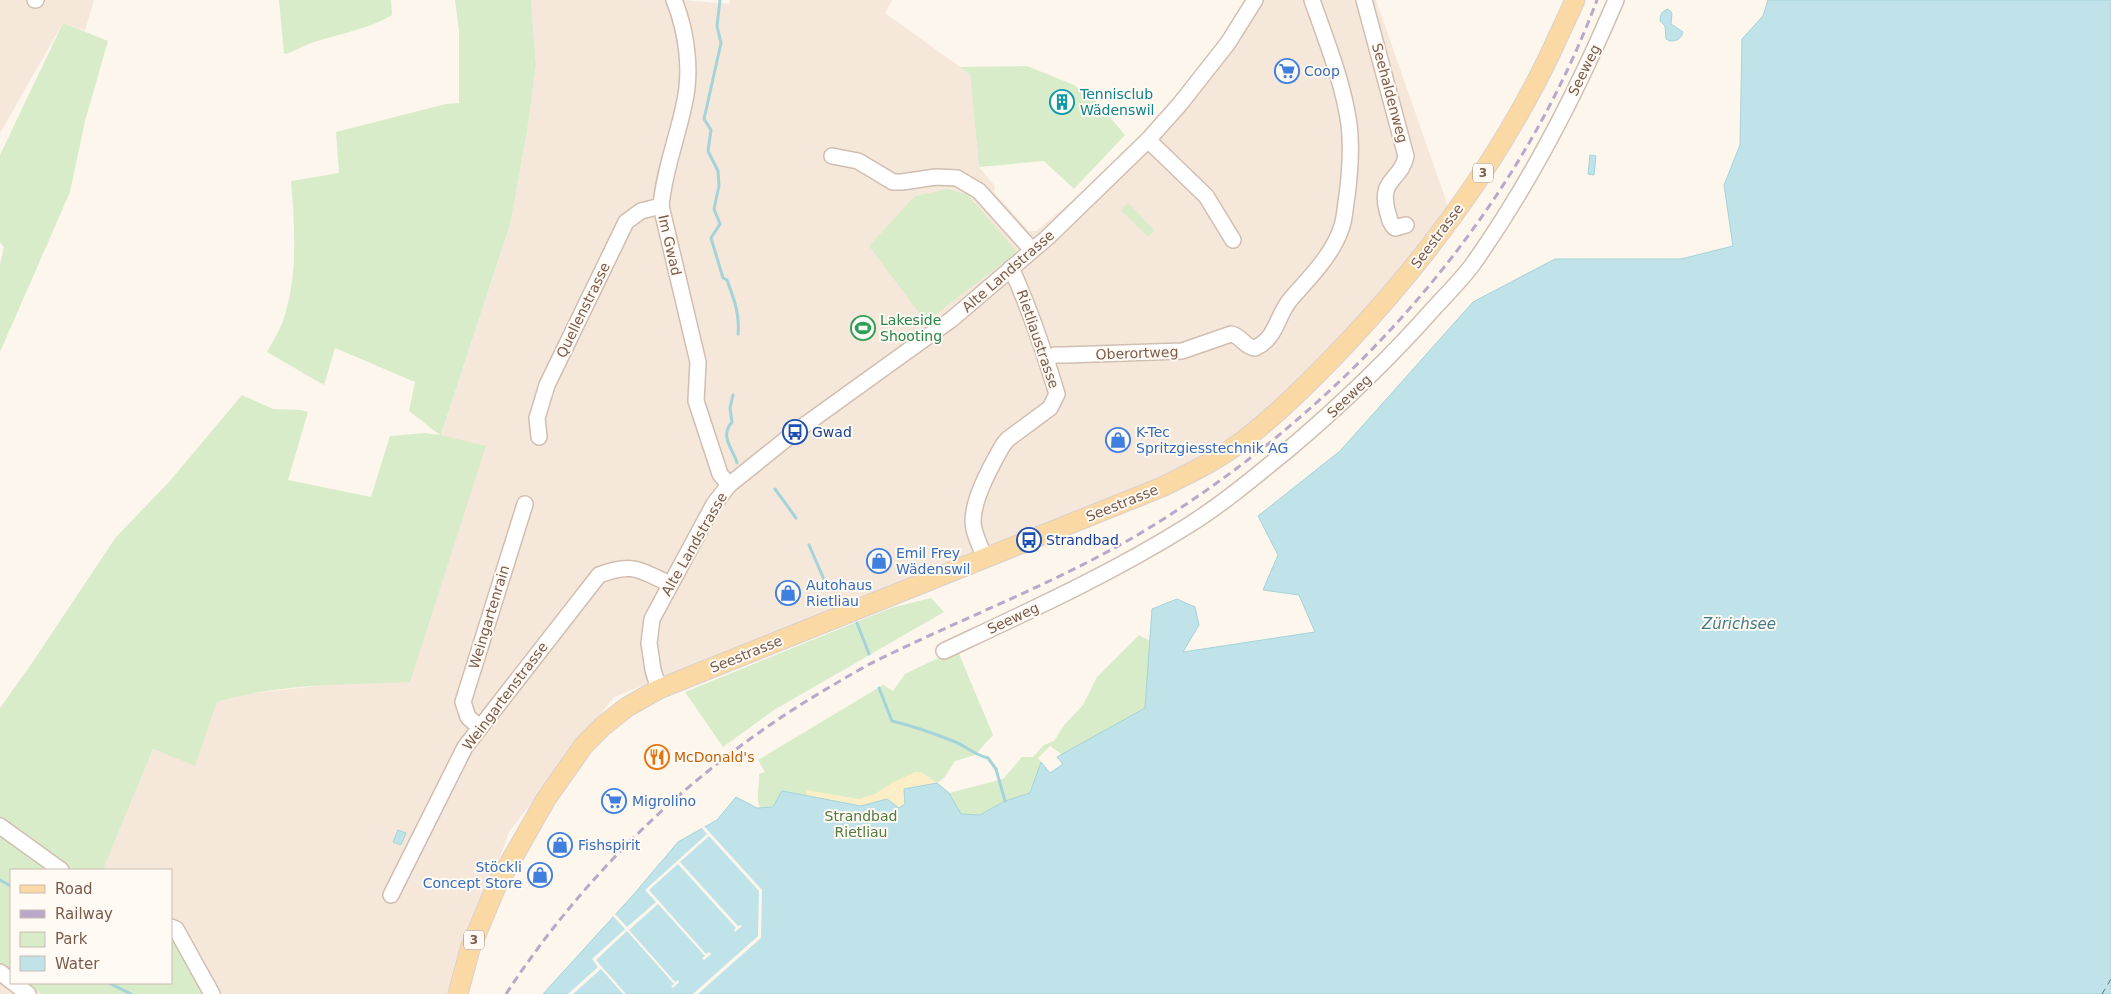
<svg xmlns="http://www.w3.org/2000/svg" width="2111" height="994" viewBox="0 0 2111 994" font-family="'DejaVu Sans',sans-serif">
<rect width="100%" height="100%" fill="#fdf6ec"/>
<g fill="#f5e8da">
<path d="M 0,0 L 94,0 L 85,31 L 63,23 L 0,133 Z"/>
<path d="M 531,0 L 682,0 L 729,4 L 730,0 L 892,0 L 885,13 L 970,74 L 979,167 L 995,186 L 994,192 L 1029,231 L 1036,231 L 1147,139 L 1251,0 L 1376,0 L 1449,209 L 1381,294 L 1310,370 L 1214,454 L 1160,482 L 614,697 L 509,832 L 451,994 L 212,994 L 171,927 L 171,870 L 103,870 L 153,749 L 195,765 L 217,702 L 245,694 L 318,686 L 486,447 L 441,436 L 510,225 L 527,132 L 536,65 Z"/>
<path d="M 0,963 L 11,971 L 11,983 L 27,983 L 42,994 L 0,994 Z"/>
</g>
<g fill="#d8ecc9">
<path d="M 279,0 L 391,0 L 392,15 C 365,31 335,34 306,45 C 298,48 293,53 284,54 Z"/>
<path d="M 455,0 L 531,0 L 536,65 L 527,132 L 510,225 L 441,435 L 486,446 L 410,682 C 346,685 279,683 217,702 L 195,766 L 153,749 L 103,870 L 11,870 L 11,971 L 0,963 L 0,708 L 34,660 L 116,537 L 169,482 L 242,395 L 273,409 L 301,410 L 308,412 L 288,480 L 371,497 L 390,436 L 425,433 L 440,435 L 409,411 L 415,382 L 335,348 L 324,385 L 267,352 C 272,342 279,332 283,321 C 298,278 295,226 291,181 L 339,173 L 336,132 L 446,104 L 459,103 L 459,31 Z"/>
<path d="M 63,23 L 108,41 L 85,121 L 70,192 L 0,352 L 0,264 L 4,247 L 0,242 L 0,155 Z"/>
<path d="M 1027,66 L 1074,85 L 1098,103 L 1125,135 L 1074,189 L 1044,161 L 979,167 L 970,74 L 959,67 Z"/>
<path d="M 948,189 L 968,195 L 1017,252 L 926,322 L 869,246 L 915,196 Z"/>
<path d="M 1128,203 L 1154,230 L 1148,237 L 1121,210 Z"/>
<path d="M 931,598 L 944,612 L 774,710 L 723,747 L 685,692 L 891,608 Z"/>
<path d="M 1139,635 L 1159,646 L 1161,701 L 1067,758 L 1050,746 L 1038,758 L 1041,762 L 1030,793 L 1005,801 L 980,815 L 882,927 L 741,800 L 756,808 L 760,808 C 755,795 760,787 759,774 L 765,772 L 758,760 L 883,685 L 893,691 L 905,674 L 957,649 L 993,735 L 975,755 L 955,761 L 944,778 L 937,783 L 949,793 L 1003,779 L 1022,757 L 1033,757 L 1044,745 L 1054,741 L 1065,724 L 1083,705 L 1097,677 Z"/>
<path d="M 171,927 L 212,994 L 42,994 L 27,983 L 171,983 Z"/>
</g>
<path fill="#fcefc7" d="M 915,772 L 921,772 L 937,783 L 904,789 L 905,804 L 899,808 L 887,799 L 861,806 L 807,796 L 806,790 L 859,799 L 875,794 L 892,783 Z"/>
<g fill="#bfe3e8" stroke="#a5d3da">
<path d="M 1768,0 L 2111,0 L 2111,994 L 543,994 L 634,894 L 678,842 L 717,820 L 736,797 L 757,808 L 773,807 L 782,791 L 861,806 L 887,799 L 899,808 L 905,804 L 904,789 L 937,783 L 949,793 L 961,814 L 980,815 L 1005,801 L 1030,793 L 1041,762 L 1050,773 L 1063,764 L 1057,757 L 1145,708 L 1152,609 L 1177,599 L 1195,607 L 1199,625 L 1183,652 L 1315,632 L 1299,595 L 1263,590 L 1278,555 L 1258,516 L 1340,451 L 1473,302 L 1555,259 L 1681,259 L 1733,246 L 1724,185 L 1740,145 L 1742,39 L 1763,16 Z"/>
<path d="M 1668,9 L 1672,13 L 1671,24 L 1683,32 C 1681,39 1677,41 1670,41 L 1666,39 L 1665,26 L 1660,21 C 1660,14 1662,11 1668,9 Z"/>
<path d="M 1590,155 L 1596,156 L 1594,175 L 1588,174 Z"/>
<path d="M 398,830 L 406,833 L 401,845 L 393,842 Z"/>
</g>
<path fill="#fdf6ec" d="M 703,825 L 762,890 L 761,938 L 698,994 L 693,994 L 758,936 L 759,891 L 709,836 L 680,862 L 738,926 L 740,925 L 742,926 L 735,932 L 734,930 L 736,928 L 678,864 L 649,890 L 706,954 L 709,952 L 711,954 L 704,960 L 702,958 L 705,956 L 658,904 L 629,930 L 675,982 L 678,980 L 679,982 L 673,988 L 671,986 L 674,984 L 627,931 L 596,960 L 626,994 L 623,994 L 601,969 L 573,994 L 568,994 L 598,967 L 592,959 L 625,929 L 612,915 L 614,913 L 627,927 L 656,902 L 645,890 L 707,834 L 701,827 Z"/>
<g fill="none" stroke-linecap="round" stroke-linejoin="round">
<g stroke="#a5d3da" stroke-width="3">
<path d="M 720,0 L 717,26 L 721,43 L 704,119 L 711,130 L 708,151 L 718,171 L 719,186 L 714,209 L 720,224 L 711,238 L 723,278 L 727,280 C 734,299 740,314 738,334"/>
<path d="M 733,395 L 730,408 L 732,422 C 719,437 733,448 737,463"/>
<path d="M 775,489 L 796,518"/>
<path d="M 809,545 L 826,584 L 832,590"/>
<path d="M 857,623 L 869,654"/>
<path d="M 879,688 L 892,721 C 913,726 933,733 953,741 C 966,746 975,755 988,758 L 996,769 L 1005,801"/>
<path d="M 0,880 L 11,886"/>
<path d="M 109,983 L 131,994"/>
</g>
<path stroke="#437c86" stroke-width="1" stroke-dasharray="6 5" stroke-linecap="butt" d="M 2102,994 L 2111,979"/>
<defs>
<g id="minor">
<path d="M 35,0 L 36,0"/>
<path d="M 674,0 C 687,32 692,72 684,105 C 677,139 664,171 661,206 L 698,362 L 696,401 L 720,474 L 729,485"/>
<path d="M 1364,0 L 1406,156 C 1401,181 1379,178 1387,210 C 1389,217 1390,224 1395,228 L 1406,225"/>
<path d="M 1148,140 L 1206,196 L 1233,240"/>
<path d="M 832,156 L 858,161 L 893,182 L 902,182 L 936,177 L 957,178 L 979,191 L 1032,250"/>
<path d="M 1046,359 L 1055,355 L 1065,355 L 1182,351 L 1231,334 C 1242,336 1244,347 1255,348 C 1277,338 1276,317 1290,300 C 1309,278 1333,255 1342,226 C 1345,217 1345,206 1347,196 C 1350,172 1352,148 1349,124 C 1343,82 1326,40 1312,0"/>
<path d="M 539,437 L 537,418 L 547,385 L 626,222 L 641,211 L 661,206"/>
<path d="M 985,558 C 981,548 976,538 974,529 C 968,506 992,464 1003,445 L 1008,439 L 1050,408 L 1057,394 C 1044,351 1030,309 1011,268"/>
<path d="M 944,651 C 1027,612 1111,574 1189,525 C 1224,503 1257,475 1289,449 C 1341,405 1390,358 1435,307 C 1448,293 1462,279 1473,264 C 1531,182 1577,92 1616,0"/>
<path d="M 659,689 L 653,670 L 649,643 L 652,619 L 714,504 L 729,485 L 795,432 L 952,319 L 1048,237 L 1148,140 L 1180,104 L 1228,43 L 1255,0"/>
<path d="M 479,727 L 468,717 L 463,702 L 525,504"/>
<path d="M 0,826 L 61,870"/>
<path d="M 391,895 L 465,747 L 599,575 C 633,562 639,570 670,584"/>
<path d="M 171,927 L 176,929 L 212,994"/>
<path d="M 0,972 L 11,981"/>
<path d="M 14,983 L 28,994"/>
</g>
<path id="major" d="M 458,994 L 470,949 L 496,887 L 546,799 L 584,745 L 603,726 L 627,707 L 659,689 L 1162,487 C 1190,473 1218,460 1244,440 C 1280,412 1314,378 1346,344 C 1429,256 1501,158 1553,48 C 1560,32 1568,16 1575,0"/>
</defs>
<use href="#minor" stroke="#d1beb0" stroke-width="18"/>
<use href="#major" stroke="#dad1cd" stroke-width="21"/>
<use href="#minor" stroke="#fff" stroke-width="15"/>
<use href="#major" stroke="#fbd9a5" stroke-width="19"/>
<path stroke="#b9a8c9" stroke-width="3" stroke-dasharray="8 5" stroke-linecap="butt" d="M 506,994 C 589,867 703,760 835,684 C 852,674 870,663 888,655 C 977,612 1070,577 1154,525 C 1351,402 1515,218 1597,0"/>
</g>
<defs>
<symbol id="supermarket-ring" viewBox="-11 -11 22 22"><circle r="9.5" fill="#fffaf3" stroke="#3f7fe0" stroke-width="1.5"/><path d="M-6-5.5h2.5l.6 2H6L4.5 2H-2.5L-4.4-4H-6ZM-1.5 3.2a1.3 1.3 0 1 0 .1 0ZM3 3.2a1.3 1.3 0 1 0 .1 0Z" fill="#3f7fe0"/></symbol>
<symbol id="building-ring" viewBox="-11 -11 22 22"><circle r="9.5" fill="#fffaf3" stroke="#0f9aa8" stroke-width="1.5"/><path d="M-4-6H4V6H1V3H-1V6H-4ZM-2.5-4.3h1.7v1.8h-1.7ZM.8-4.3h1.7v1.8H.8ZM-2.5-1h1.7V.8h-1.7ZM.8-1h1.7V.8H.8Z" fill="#0f9aa8"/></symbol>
<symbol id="stadium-ring" viewBox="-11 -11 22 22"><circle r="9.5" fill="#fffaf3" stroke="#2e9e5b" stroke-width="1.5"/><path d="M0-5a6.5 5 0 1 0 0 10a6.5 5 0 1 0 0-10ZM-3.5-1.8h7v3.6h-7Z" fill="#2e9e5b"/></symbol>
<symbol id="bus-ring" viewBox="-11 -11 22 22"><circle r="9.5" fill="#fffaf3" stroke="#1a4fb4" stroke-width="1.5"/><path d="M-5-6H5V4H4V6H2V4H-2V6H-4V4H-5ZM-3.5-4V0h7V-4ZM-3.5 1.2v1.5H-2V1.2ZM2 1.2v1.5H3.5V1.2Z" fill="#1a4fb4"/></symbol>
<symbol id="shop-ring" viewBox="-11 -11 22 22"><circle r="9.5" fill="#fffaf3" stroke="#3f7fe0" stroke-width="1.5"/><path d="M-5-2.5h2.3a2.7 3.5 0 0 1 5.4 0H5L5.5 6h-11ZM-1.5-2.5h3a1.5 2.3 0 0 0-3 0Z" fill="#3f7fe0"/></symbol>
<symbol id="restaurant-ring" viewBox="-11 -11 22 22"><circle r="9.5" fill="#fffaf3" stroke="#e8710a" stroke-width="1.5"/><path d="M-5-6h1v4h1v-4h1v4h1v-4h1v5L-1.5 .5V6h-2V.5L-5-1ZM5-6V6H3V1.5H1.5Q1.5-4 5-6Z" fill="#e8710a"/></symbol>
</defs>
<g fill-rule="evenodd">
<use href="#supermarket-ring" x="1273" y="57" width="28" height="28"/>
<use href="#building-ring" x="1048" y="88" width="28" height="28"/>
<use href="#stadium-ring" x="849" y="314" width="28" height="28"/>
<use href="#bus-ring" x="781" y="418" width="28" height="28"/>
<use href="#shop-ring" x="1104" y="426" width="28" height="28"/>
<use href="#bus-ring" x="1015" y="526" width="28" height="28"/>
<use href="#shop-ring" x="865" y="547" width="28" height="28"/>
<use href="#shop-ring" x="774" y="579" width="28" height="28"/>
<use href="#restaurant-ring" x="643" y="743" width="28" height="28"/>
<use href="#supermarket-ring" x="600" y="787" width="28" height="28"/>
<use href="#shop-ring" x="546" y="831" width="28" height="28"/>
<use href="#shop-ring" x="526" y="861" width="28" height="28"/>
</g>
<g text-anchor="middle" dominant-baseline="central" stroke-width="4" stroke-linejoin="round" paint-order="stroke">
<g fill="#fffaf3" stroke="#a28b7f" stroke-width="1">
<rect x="1473" y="163.5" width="20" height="19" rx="4"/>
<rect x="464" y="930.5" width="20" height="19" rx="4"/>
</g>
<g font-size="12" font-weight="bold" fill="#7a5c4d">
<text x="1483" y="173">3</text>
<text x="474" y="940">3</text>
</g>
<g font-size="14" fill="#7a5c4d" stroke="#fffaf3">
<text transform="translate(1584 70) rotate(-64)">Seeweg</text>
<text transform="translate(1390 93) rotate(75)">Seehaldenweg</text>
<text transform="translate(1437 236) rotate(-53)">Seestrasse</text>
<text transform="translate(670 245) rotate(77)">Im Gwad</text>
<text transform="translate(1008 271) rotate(-41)">Alte Landstrasse</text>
<text transform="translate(583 310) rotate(-64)">Quellenstrasse</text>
<text transform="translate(1038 339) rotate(71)">Rietliaustrasse</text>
<text transform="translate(1137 353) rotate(-2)">Oberortweg</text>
<text transform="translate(1349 396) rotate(-44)">Seeweg</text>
<text transform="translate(1122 503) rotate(-22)">Seestrasse</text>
<text transform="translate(694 544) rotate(-60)">Alte Landstrasse</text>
<text transform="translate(489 617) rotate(-73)">Weingartenrain</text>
<text transform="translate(1013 618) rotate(-25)">Seeweg</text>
<text transform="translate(746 654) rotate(-22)">Seestrasse</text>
<text transform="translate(505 696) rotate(-53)">Weingartenstrasse</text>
</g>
<g font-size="14" fill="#366cbe" stroke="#fffaf3" text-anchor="start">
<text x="1304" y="71">Coop</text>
<text x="1136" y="432">K-Tec<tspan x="1136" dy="16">Spritzgiesstechnik AG</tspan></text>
<text x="896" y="553">Emil Frey<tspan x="896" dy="16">Wädenswil</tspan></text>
<text x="806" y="585">Autohaus<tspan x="806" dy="16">Rietliau</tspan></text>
<text x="632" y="801">Migrolino</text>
<text x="578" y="845">Fishspirit</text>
<text x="522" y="867" text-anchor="end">Stöckli<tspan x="522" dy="16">Concept Store</tspan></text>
</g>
<g font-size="14" fill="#0d838f" stroke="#fffaf3" text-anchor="start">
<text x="1080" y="94">Tennisclub<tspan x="1080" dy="16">Wädenswil</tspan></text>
</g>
<g font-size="14" fill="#27864d" stroke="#fffaf3" text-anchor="start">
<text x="880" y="320">Lakeside<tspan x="880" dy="16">Shooting</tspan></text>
</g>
<g font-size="14" fill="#164399" stroke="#fffaf3" text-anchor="start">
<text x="812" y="432">Gwad</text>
<text x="1046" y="540">Strandbad</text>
</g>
<g font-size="14" fill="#c56008" stroke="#fffaf3" text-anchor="start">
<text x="674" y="757">McDonald's</text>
</g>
<g font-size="14" fill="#537a41" stroke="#fffaf3">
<text x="861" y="816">Strandbad<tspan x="861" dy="16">Rietliau</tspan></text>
</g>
<g font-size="15" font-style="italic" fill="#437c86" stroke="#fffaf3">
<text x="1739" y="624">Zürichsee</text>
</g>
</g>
<rect x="10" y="869" width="162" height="115" fill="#fffaf3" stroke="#cabbb1"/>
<rect x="20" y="885" width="25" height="8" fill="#fbd9a5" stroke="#cabbb1"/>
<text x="55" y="894" font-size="15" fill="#7a5c4d">Road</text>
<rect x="20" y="910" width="25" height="8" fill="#b9a8c9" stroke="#cabbb1"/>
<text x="55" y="919" font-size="15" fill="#7a5c4d">Railway</text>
<rect x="20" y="932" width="25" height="15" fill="#d8ecc9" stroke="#cabbb1"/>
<text x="55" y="944" font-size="15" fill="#7a5c4d">Park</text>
<rect x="20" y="956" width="25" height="15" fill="#bfe3e8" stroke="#cabbb1"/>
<text x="55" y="969" font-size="15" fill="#7a5c4d">Water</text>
</svg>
